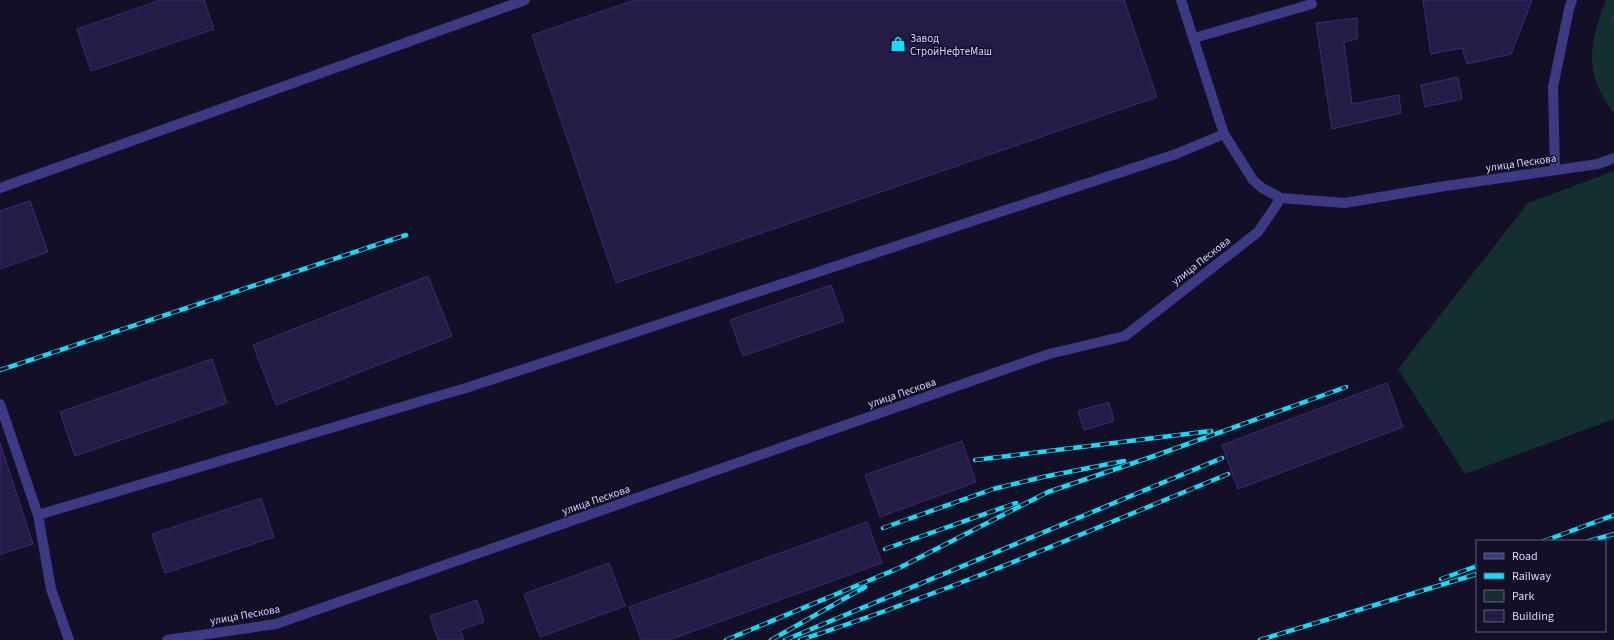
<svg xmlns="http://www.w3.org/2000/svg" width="1614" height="640" viewBox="0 0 1614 640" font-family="'Source Sans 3',sans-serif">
<rect width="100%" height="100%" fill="#130f26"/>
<g fill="#12302f">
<path d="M 1606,0 L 1614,0 L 1614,113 C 1583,73 1589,44 1606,0 Z"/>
<path d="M 1614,171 L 1614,419 L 1465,474 L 1398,369 L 1528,203 Z"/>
</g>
<g fill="#241b47" stroke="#3b2d73">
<path d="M 161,0 L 204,0 L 214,29 L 91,71 L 77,29 Z"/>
<path d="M 635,0 L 1124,0 L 1157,97 L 616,283 L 532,35 Z"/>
<path d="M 1423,0 L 1532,0 L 1511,54 L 1467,64 L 1462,48 L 1431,54 Z"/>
<path d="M 1613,16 L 1614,16 L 1614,26 L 1611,25 Z"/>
<path d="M 1357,18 L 1357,39 L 1344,42 L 1352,104 L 1399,95 L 1401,113 L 1332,129 L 1316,23 Z"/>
<path d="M 1458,77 L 1462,99 L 1425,107 L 1421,85 Z"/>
<path d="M 30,201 L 48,252 L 0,269 L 0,211 Z"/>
<path d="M 428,276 L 452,336 L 276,405 L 253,345 Z"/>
<path d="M 831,285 L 844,321 L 743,356 L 730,320 Z"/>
<path d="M 212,359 L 227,403 L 75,456 L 60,412 Z"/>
<path d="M 1387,383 L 1403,427 L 1238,489 L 1222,445 Z"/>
<path d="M 1109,402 L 1114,421 L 1084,430 L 1078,411 Z"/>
<path d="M 962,441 L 976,482 L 880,517 L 865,475 Z"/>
<path d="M 0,443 L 33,544 L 0,554 Z"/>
<path d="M 261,498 L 274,537 L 165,573 L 152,534 Z"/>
<path d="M 867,522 L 882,563 L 669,640 L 641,640 L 629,607 Z"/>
<path d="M 609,563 L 625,606 L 540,637 L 524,594 Z"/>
<path d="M 477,600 L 484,622 L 460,630 L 464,640 L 438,640 L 430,616 Z"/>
</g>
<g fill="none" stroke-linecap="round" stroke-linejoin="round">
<g stroke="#3d3a85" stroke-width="10">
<path d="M 1181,0 L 1224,134 L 1253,180 L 1262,188 L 1281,198"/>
<path d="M 1194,38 L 1312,4"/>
<path d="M 1555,170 L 1553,87 L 1569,9 L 1572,0"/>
<path d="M 0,188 L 525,0"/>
<path d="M 0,404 L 38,515 L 51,589 L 69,640"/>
<path d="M 38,515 L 469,387 L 1176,154 L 1224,134"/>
<path d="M 167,640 L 276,624 L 1049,354 L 1125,336 L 1258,232 L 1281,198 L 1345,203 L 1439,187 L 1598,164 L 1614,158"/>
</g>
<defs>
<g id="rail">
<path d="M 0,370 L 406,235"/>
<path d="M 975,460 L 1211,431"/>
<path d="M 883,528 L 993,489 L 1043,477 L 1124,461"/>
<path d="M 1544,541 L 1614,515"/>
<path d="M 1589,541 L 1614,534"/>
<path d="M 885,549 L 1016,503"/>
<path d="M 1441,579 L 1477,566"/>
<path d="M 726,640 L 899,568 L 1048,492 L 1157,455 L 1346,387"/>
<path d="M 771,640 L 865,587"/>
<path d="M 785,640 L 1222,458"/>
<path d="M 800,640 C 946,593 1086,532 1228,474"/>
<path d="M 1260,640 L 1477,574"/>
</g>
</defs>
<use href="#rail" stroke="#00e5ff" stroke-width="4.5"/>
<use href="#rail" stroke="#130f26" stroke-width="3" stroke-dasharray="9" stroke-linecap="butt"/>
</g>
<defs>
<symbol id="shop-bare" viewBox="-9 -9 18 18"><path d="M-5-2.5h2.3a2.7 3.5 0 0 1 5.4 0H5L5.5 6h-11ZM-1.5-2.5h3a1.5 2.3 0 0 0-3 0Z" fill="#00e5ff" stroke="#130f26" stroke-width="2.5" paint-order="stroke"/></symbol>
</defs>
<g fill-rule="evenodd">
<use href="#shop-bare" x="887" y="33" width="22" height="22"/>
</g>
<g text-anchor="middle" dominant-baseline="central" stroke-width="3" stroke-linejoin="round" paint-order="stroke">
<g font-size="11" fill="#d9d4ff" stroke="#130f26" text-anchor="start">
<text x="910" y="38">Завод<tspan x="910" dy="13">СтройНефтеМаш</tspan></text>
</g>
<g font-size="11" fill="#d9d4ff" stroke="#130f26">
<text transform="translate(1521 163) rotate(-8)">улица Пескова</text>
<text transform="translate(1201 261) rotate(-38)">улица Пескова</text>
<text transform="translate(902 393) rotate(-19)">улица Пескова</text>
<text transform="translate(596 500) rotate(-19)">улица Пескова</text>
<text transform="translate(245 615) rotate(-10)">улица Пескова</text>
</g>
</g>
<rect x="1476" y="540" width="130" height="92" fill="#130f26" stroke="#625e7d"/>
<rect x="1484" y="553" width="20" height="6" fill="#3d3a85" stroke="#625e7d"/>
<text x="1512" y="560" font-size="12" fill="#d9d4ff">Road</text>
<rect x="1484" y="573" width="20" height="6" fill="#00e5ff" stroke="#625e7d"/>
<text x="1512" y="580" font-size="12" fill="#d9d4ff">Railway</text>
<rect x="1484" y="590" width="20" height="12" fill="#12302f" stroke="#625e7d"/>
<text x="1512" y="600" font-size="12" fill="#d9d4ff">Park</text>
<rect x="1484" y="610" width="20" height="12" fill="#241b47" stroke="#625e7d"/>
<text x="1512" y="620" font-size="12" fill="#d9d4ff">Building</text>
</svg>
